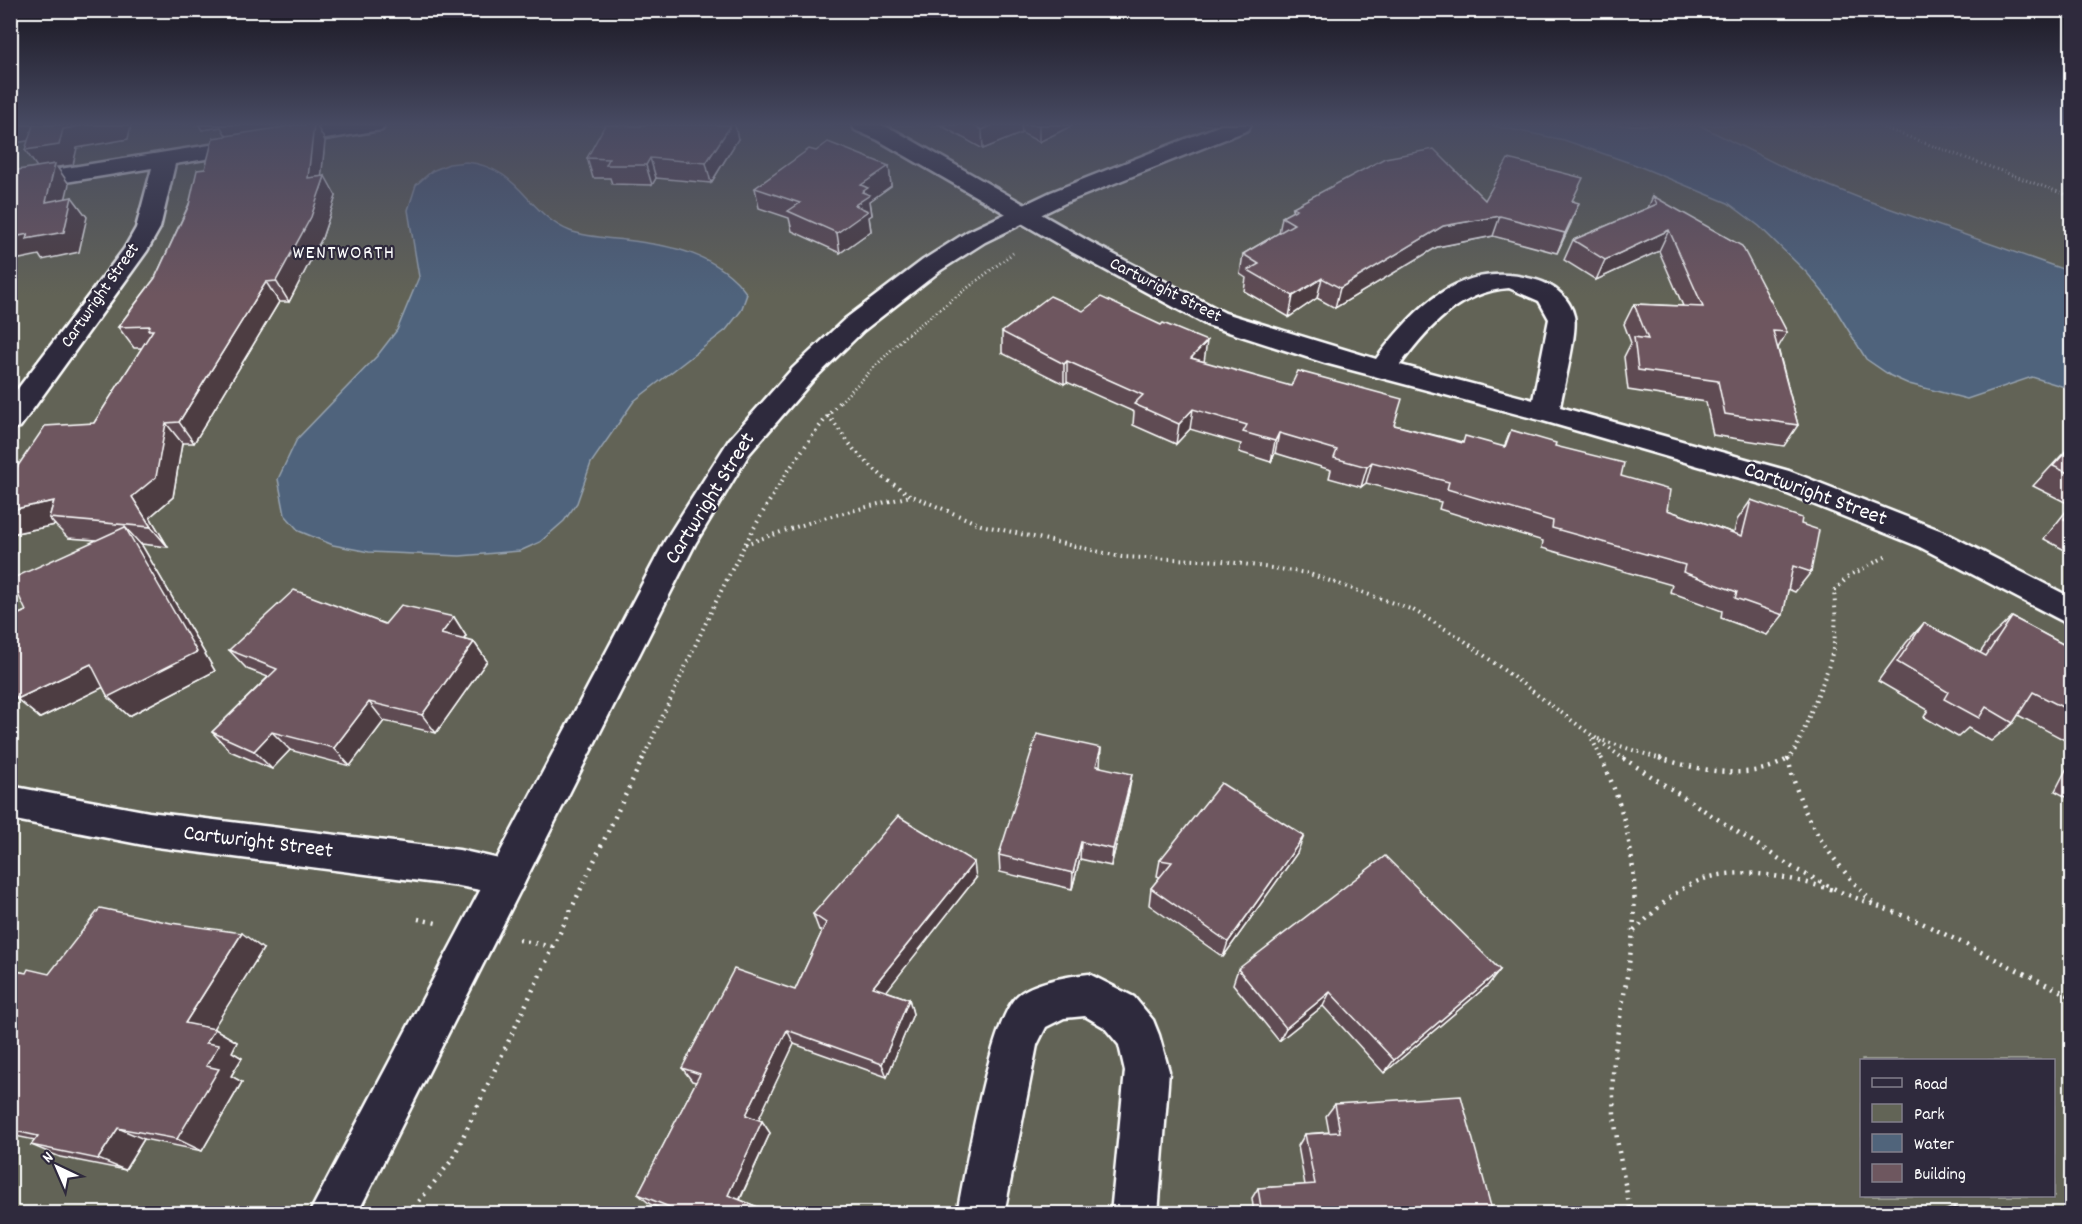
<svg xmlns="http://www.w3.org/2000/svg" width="2082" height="1224" viewBox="0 0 2082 1224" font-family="Dekko,sans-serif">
<rect width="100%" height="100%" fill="#2f2a3d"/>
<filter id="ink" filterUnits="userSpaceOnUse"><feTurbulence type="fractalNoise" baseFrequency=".0167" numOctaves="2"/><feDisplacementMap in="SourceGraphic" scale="12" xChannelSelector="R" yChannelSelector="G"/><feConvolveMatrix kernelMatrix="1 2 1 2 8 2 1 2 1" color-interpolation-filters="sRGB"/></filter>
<g filter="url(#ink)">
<path fill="#626456" stroke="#b0b2aa" stroke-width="1.5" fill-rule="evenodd" d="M 10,125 L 2071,125 L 2071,1213 L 11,1213 ZM 1862,1060 L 2054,1060 L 2054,1196 L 1862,1196 Z"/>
<g fill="#50647b" stroke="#96a2b0" stroke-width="1.5">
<path d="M 1489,125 L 1699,125 L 1787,169 L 1860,198 L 2071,272 L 2071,389 L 2032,377 L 1967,399 L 1909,384 L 1891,376 L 1866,359 L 1831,302 L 1807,273 L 1759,226 L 1728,203 L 1636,165 L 1564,140 Z"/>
<path d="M 466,162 C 520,167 527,214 570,231 C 587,237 607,238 625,240 C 670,245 719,254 747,294 L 741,311 L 726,330 L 634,401 L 591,463 L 577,503 L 564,521 L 540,542 L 520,551 L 460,556 L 369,552 L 333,545 L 299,531 L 285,515 L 278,479 L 297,439 L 377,356 L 397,330 L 419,277 L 408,210 L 416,185 L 432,171 L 449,164 Z"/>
</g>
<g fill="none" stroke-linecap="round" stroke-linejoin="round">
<defs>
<g id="street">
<path d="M 335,125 L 385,125 L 382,130 L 374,131 L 175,164 L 160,228 L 147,251 L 20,427 L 10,429 L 10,399 L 124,249 L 136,228 L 152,168 L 10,191 L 10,177 Z"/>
<path d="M 852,125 L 881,125 L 894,130 L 1090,242 L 1225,313 L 1376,359 C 1418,304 1462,259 1536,280 C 1554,285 1570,298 1574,316 C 1578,331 1563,388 1560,407 L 1789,471 L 1942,531 L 2072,598 L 2072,626 L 1920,547 L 1768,486 L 1540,420 L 1325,363 L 1207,325 L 1072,252 L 878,140 L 855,130 ZM 1509,288 L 1539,301 L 1549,319 L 1533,400 L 1400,365 C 1427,328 1461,291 1509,288 Z"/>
<path d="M 10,786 L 149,812 L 459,850 L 521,864 L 527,877 L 521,890 L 507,895 L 459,886 L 149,846 L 10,819 Z"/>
<path d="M 1089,974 L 1134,997 L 1153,1020 L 1159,1035 L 1169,1071 L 1158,1214 L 1111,1214 L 1125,1071 L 1119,1045 L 1104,1027 L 1085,1016 L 1064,1018 L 1046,1027 L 1037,1045 L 1004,1214 L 957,1214 C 966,1170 989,1025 1016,997 C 1031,982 1069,976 1089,974 Z"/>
</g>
<path id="secondary" d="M 1221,125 L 1251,125 L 1248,130 L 1067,202 L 985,242 L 941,270 L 863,331 L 813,380 L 749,454 L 695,544 L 357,1214 L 309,1214 L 665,541 L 729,440 L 793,368 L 845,319 L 923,260 L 967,232 L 1051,192 Z"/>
</defs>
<use href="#street" stroke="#fff" stroke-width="5"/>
<use href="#secondary" stroke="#fff" stroke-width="5"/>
<g stroke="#fff" stroke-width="3" stroke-dasharray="1 3" stroke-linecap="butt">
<path d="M 1876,125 L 2072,197"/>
<path d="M 840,402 L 905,336 L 1013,253"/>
</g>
<g stroke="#fff" stroke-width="4" stroke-dasharray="1.5 4.5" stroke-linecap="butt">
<path d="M 828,415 L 855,451 L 884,478 L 910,495 L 981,525 L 1122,557 L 1222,561 L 1307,573 L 1413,610 L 1462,639 L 1625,760"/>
<path d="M 745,544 L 820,519 L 910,496"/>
<path d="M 1592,739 L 1602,760"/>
<path d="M 1598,739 L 1664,760"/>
<path d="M 642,760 C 701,637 752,504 841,400"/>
<path d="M 1787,760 C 1799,748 1804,729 1810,714 C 1831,662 1839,649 1834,591 L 1849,576 L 1887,556"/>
</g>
<g stroke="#fff" stroke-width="4.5" stroke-dasharray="2 6" stroke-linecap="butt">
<path d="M 1601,758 C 1627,812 1639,871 1633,930 C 1629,979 1616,1026 1613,1074 C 1611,1121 1622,1168 1631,1214"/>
<path d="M 1623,758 L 1795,869 L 1843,893 L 1920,922 L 2072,997"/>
<path d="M 1659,758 C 1700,770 1751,783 1789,758"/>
<path d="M 1788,758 C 1802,821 1828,856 1872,902"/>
<path d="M 418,919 L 441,924"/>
<path d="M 1634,931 C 1650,916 1665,899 1684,888 C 1729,861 1786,877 1834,890"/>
<path d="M 519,940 L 553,947"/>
<path d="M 409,1214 L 452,1160 L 643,758"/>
</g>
<use href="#street" fill="#2f2a3d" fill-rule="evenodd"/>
<use href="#secondary" fill="#2f2a3d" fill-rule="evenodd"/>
</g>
<g fill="#5f4b52" stroke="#fff" stroke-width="1.5">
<path d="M 199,125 L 322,125 L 317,126 L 325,141 L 321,176 L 336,196 L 322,238 L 289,302 L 279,302 L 194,443 L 182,443 L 173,497 L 150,517 L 168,547 L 141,544 L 215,671 L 129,716 L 108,697 L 103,687 L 40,718 L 17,699 L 12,687 L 10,687 L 10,618 L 26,611 L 95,540 L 68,538 L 55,525 L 11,534 L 13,473 L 94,423 L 142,348 L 134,348 L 118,327 L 155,278 L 205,169 L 227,136 L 221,127 L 202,130 Z"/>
<path d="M 940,125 L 1073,125 L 1039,142 L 1022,133 L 983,149 Z"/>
<path d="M 738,139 L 711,183 L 656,178 L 652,185 L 612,184 L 610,178 L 593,178 L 587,158 Z"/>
<path d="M 816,151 L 889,166 L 891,186 L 870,201 L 872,215 L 869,217 L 871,231 L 840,253 L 792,231 L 789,218 L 759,208 L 755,188 Z"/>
<path d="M 1653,196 L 1787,332 L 1778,348 L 1798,425 L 1784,446 L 1713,435 L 1706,402 L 1628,390 L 1624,357 L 1631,343 L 1624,324 L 1634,304 L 1683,306 L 1659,251 L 1596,280 L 1564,260 L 1573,240 L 1648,208 Z"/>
<path d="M 1485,200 L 1574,201 L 1571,223 L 1557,253 L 1493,236 L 1437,247 L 1335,308 L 1317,298 L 1289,317 L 1244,291 L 1246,278 L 1240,274 L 1243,254 L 1279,233 L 1282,217 L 1292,212 L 1293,207 Z"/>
<path d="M 1083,311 L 1204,362 L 1394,425 L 1462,442 L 1504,447 L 1511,430 L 1555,446 L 1621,476 L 1667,510 L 1734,533 L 1737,520 L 1751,500 L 1801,524 L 1811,572 L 1795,592 L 1788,589 L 1783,615 L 1767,635 L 1721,618 L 1722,611 L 1670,592 L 1672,585 L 1542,548 L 1543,541 L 1439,509 L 1441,502 L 1366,483 L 1361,487 L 1329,478 L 1331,470 L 1275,453 L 1271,462 L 1239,452 L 1241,444 L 1190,429 L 1176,444 L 1133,425 L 1134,412 L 1067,382 L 1064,384 L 1002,353 L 1002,332 Z"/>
<path d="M 2072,444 L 2072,554 L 2044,539 L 2071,505 L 2033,486 Z"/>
<path d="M 454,617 L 466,636 L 464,640 L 474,642 L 487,661 L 436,733 L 384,721 L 350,766 L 290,750 L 272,769 L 230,751 L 212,732 L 268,677 L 247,669 L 229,650 L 385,624 Z"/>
<path d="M 2012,617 L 2072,649 L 2072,744 L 2018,715 L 2013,723 L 1991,741 L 1968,728 L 1958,737 L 1924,717 L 1928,710 L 1878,681 L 1906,643 L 1924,623 L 1980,653 L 1991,637 Z"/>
<path d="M 2072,758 L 2072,800 L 2055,791 Z"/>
<path d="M 1100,766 L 1129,792 L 1111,866 L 1080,859 L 1072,889 L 1000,872 L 999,855 Z"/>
<path d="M 1297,853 L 1223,957 L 1149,905 L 1151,888 L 1160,877 L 1157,876 L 1160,860 Z"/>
<path d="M 976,878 L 886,991 L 909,999 L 913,1014 L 887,1077 L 794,1044 L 758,1119 L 762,1121 L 770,1133 L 740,1200 L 775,1214 L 673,1214 L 650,1204 L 638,1194 L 696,1082 L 692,1081 L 682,1068 L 795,990 L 822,932 L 819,930 L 813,914 Z"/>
<path d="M 263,949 L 213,1028 L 237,1042 L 232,1052 L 242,1058 L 231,1076 L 242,1082 L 202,1151 L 144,1139 L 125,1170 L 60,1157 L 31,1145 L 35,1140 L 10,1135 L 10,970 L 26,973 L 49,974 Z"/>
<path d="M 1238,969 L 1500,970 L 1488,985 L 1384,1073 L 1323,1006 L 1279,1041 L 1233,984 Z"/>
<path d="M 1335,1104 L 1493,1214 L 1254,1214 L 1252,1198 L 1258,1188 L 1305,1185 L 1298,1146 L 1305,1134 L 1329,1132 L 1326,1116 Z"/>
<path d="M 1954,1207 L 1977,1214 L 1936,1214 Z"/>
</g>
<g fill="#4d3d42" stroke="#fff" stroke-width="1.5">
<path d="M 10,125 L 40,125 L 49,137 L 10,144 Z"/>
<path d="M 85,125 L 131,125 L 128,139 L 77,148 L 73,165 L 57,167 L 69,184 L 60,222 L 46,202 L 39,170 L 25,150 L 63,129 Z"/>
<path d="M 199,125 L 322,125 L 317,126 L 325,141 L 320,191 L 325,176 L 336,196 L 322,238 L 289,302 L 276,281 L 229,140 L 221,127 L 202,130 Z"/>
<path d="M 731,125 L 735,125 L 738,139 L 711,183 L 706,163 Z"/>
<path d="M 993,125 L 1021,125 L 1022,133 L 983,149 L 982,130 Z"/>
<path d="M 1039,125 L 1073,125 L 1039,142 Z"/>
<path d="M 650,158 L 656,178 L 652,185 L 646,165 Z"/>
<path d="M 889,166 L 891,186 L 870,201 L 872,215 L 869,217 L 871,231 L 840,253 L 837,233 L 855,205 L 861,185 Z"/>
<path d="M 72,197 L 87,217 L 79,252 L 42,260 L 39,255 L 10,261 L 10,238 Z"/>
<path d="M 1579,203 L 1571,223 L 1557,253 L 1565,233 Z"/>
<path d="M 1500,216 L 1493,236 L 1437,247 L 1335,308 L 1340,288 L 1443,226 Z"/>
<path d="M 1669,230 L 1659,251 L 1596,280 L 1605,260 Z"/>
<path d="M 1322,278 L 1317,298 L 1289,317 L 1293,296 Z"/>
<path d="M 266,282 L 279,302 L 194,443 L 179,422 Z"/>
<path d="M 1207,341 L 1204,362 L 1191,358 Z"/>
<path d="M 1067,361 L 1067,382 L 1064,384 L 1064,364 Z"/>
<path d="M 1193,409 L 1190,429 L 1176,444 L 1179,424 Z"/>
<path d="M 166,423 L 182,443 L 173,497 L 150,517 L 168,547 L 151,527 L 132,497 Z"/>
<path d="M 1279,433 L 1275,453 L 1271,462 L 1275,441 Z"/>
<path d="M 1372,462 L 1366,483 L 1361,487 L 1367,467 Z"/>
<path d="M 54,501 L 49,518 L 55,525 L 11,534 L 10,510 Z"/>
<path d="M 125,527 L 143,547 L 215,671 L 129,716 L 108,697 Z"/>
<path d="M 454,617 L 466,636 L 454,654 L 441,634 Z"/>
<path d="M 474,642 L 487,661 L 436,733 L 422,715 Z"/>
<path d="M 91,664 L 112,683 L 40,718 L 17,699 Z"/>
<path d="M 369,702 L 384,721 L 350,766 L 334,748 Z"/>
<path d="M 272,732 L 290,750 L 272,769 L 254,751 Z"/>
<path d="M 1101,748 L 1100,766 L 1096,766 Z"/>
<path d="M 1132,774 L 1129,792 L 1111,866 L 1113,849 Z"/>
<path d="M 1304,836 L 1297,853 L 1223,957 L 1228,942 Z"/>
<path d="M 1081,842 L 1080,859 L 1072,889 L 1073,873 Z"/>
<path d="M 974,862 L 976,878 L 878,1002 L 873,987 Z"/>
<path d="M 242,933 L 263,949 L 208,1037 L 185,1023 Z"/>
<path d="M 1500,970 L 1488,985 L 1384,1073 L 1394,1060 Z"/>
<path d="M 1330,992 L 1323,1006 L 1279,1041 L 1286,1028 Z"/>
<path d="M 909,999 L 913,1014 L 887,1077 L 882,1064 Z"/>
<path d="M 215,1029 L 237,1042 L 232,1052 L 242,1058 L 231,1076 L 242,1082 L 202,1151 L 177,1139 L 206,1066 L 206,1043 Z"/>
<path d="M 787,1030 L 794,1044 L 755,1127 L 746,1115 Z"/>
<path d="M 762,1121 L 770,1133 L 737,1205 L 728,1195 Z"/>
<path d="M 118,1128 L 144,1139 L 125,1170 L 98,1159 Z"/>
</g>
<g fill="#6e575f" stroke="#fff" stroke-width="1.5">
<path d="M 33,125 L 85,125 L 63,129 L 59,145 L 25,150 Z"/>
<path d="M 296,125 L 314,125 L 308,178 L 325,176 L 311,217 L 276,281 L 266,282 L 179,422 L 166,423 L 156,477 L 132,497 L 151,527 L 49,518 L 54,501 L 10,510 L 10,474 L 13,473 L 45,426 L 94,423 L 153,330 L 148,330 L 150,326 L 118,327 L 155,278 L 189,205 L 197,170 L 205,169 L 213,138 Z"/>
<path d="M 605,125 L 641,126 L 641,125 L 731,125 L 706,163 L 650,158 L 646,165 L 606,165 L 609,159 L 587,158 Z"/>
<path d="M 973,125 L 993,125 L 982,130 Z"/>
<path d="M 828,142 L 889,166 L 861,185 L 868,188 L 862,192 L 870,195 L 855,205 L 868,211 L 837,233 L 788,211 L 800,203 L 755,188 L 809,149 L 816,151 Z"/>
<path d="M 1434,149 L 1485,200 L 1508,159 L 1583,178 L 1572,201 L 1579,203 L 1565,233 L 1500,216 L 1443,226 L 1340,288 L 1322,278 L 1293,296 L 1248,270 L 1259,264 L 1243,254 L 1294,224 L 1282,217 L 1297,209 L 1293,207 L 1385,158 Z"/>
<path d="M 55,164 L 46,202 L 72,197 L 64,232 L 26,239 L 28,234 L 10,238 L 10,189 L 12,188 L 18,170 Z"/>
<path d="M 1653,196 L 1742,246 L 1787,332 L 1773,331 L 1798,425 L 1725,414 L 1718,381 L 1638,370 L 1634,337 L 1648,339 L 1634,304 L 1703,307 L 1669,230 L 1605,260 L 1573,240 L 1657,204 Z"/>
<path d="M 1050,296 L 1083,311 L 1101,297 L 1161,325 L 1163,323 L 1207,341 L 1191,358 L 1291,386 L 1298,371 L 1402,399 L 1394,425 L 1463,443 L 1465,436 L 1505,447 L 1511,430 L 1556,443 L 1555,446 L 1624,463 L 1621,476 L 1670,490 L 1667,510 L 1742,536 L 1751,500 L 1802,518 L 1801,524 L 1819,530 L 1811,572 L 1793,566 L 1783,615 L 1735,598 L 1737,592 L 1683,572 L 1685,565 L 1552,528 L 1553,521 L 1447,489 L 1449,482 L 1372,462 L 1367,467 L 1334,458 L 1337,450 L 1279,433 L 1275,441 L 1243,432 L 1247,425 L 1193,409 L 1179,424 L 1134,404 L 1143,395 L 1067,361 L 1064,364 L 1002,332 Z"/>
<path d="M 2072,445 L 2072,475 L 2053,466 Z"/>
<path d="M 2072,510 L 2072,523 L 2064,519 Z"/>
<path d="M 125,527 L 197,652 L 108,697 L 91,664 L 17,699 L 10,683 L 10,618 L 26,611 L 11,579 Z"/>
<path d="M 294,590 L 385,624 L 401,605 L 454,617 L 441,634 L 474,642 L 422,715 L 369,702 L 334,748 L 272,732 L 254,751 L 212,732 L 277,669 L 229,650 Z"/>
<path d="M 2012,617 L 2072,649 L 2072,712 L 2033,692 L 2013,723 L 1986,707 L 1979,718 L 1944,699 L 1948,692 L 1897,662 L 1924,623 L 1986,656 Z"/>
<path d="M 1037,734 L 1101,748 L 1096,766 L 1132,774 L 1113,849 L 1081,842 L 1073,873 L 999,855 Z"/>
<path d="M 1221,783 L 1304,836 L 1228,942 L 1151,888 L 1172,862 L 1160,860 Z"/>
<path d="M 898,816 L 974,862 L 873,987 L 909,999 L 882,1064 L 787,1030 L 746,1115 L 762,1121 L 728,1195 L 775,1214 L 686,1214 L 638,1194 L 700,1074 L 682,1068 L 734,969 L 795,990 L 826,923 L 813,914 Z"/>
<path d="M 1385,856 L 1500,970 L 1394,1060 L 1330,992 L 1286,1028 L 1238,969 Z"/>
<path d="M 100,908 L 171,923 L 242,933 L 185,1023 L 215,1029 L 206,1043 L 219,1045 L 206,1066 L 219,1069 L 177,1139 L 118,1128 L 98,1159 L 31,1145 L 38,1136 L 10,1130 L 10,970 L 26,973 L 28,969 L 49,974 Z"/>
<path d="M 1461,1096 L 1493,1214 L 1262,1214 L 1258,1188 L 1315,1184 L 1305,1134 L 1340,1132 L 1335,1104 Z"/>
<path d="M 1954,1207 L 1977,1214 L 1955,1214 Z"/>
</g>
</g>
<linearGradient id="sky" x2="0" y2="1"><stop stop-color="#1a1722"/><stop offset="0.42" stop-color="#474a62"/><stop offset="1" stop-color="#474a62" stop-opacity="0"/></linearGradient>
<rect width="2082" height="296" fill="url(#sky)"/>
<g text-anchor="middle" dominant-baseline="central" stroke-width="4.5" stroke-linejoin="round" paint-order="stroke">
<g font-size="18" fill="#fff" stroke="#2f2a3d">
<text transform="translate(1165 291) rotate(27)">Cartwright Street</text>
<text transform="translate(101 296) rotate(-55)">Cartwright Street</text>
</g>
<g font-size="20" letter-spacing="1.5" fill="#fff" stroke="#2f2a3d">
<text x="344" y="254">WENTWORTH</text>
</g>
<g font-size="22" fill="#fff" stroke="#2f2a3d">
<text transform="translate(1815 495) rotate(20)">Cartwright Street</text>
<text transform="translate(711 499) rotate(-58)">Cartwright Street</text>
<text transform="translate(258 843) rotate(7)">Cartwright Street</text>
</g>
</g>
<rect width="2082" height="1224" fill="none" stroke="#2f2a3d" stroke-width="36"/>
<rect x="18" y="18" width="2046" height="1188" fill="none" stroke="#fff" stroke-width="2" filter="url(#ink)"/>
<rect x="1860" y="1059" width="195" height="138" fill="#2f2a3d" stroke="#827f8b" stroke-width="1.5"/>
<rect x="1872" y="1078" width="30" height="9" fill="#2f2a3d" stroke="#827f8b" stroke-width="1.5"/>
<text x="1914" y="1089" font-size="18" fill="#ffffff">Road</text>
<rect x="1872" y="1104" width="30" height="18" fill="#626456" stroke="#827f8b" stroke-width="1.5"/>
<text x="1914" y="1119" font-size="18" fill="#ffffff">Park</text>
<rect x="1872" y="1134" width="30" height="18" fill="#50647b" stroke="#827f8b" stroke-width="1.5"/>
<text x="1914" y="1149" font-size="18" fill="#ffffff">Water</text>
<rect x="1872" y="1164" width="30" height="18" fill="#6e575f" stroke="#827f8b" stroke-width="1.5"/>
<text x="1914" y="1179" font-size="18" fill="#ffffff">Building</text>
<g transform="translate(57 1167) rotate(316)" stroke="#2f2a3d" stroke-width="4.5" paint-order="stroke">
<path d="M0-4.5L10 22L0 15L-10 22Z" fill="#ffffff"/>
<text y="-9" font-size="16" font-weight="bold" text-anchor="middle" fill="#ffffff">N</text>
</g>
</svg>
